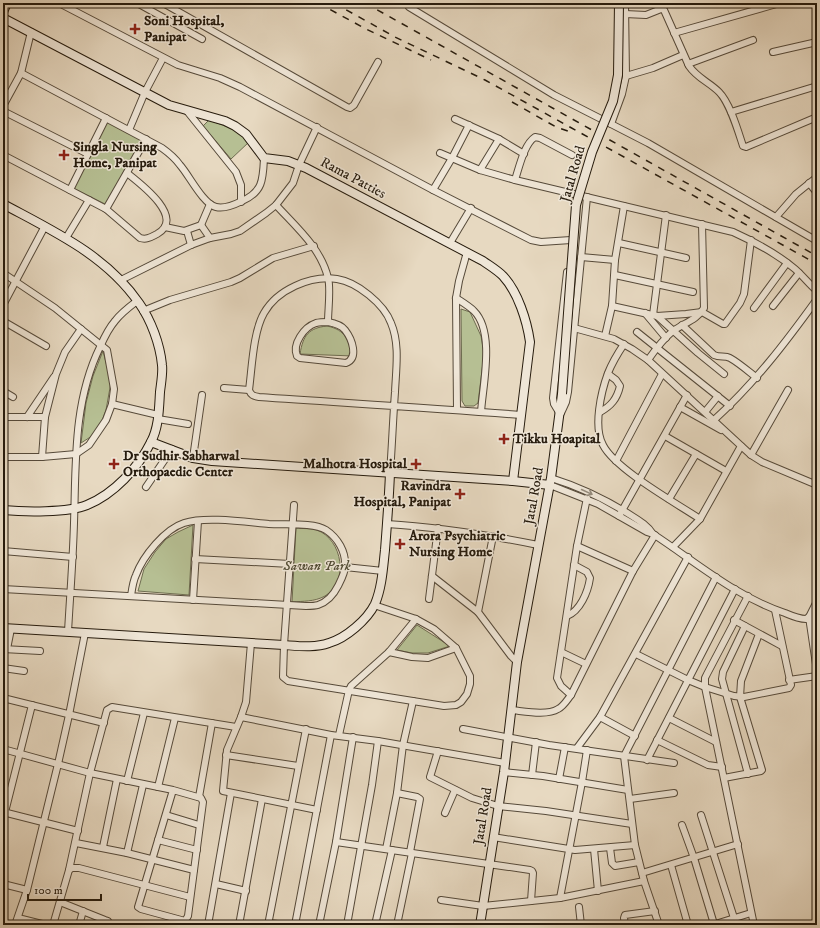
<svg xmlns="http://www.w3.org/2000/svg" width="820" height="928" viewBox="0 0 820 928" font-family="'IM FELL DW Pica',serif">
<rect width="100%" height="100%" fill="#e7d9c1"/>
<filter id="stains"><feTurbulence type="fractalNoise" baseFrequency=".005" numOctaves="4"/><feColorMatrix values="0 0 0 0 .2 0 0 0 0 .09 0 0 0 0 .02 0 0 0 .5 -.17"/></filter>
<radialGradient id="worn" r=".72"><stop offset=".6" stop-color="#630" stop-opacity="0"/><stop offset="1" stop-color="#630" stop-opacity=".3"/></radialGradient>
<g fill="#b6bf93" stroke="#6e6d50">
<path d="M 209,120 L 236,130 L 249,142 L 231,159 L 203,126 Z"/>
<path d="M 107,122 L 141,140 L 107,205 L 73,188 Z"/>
<path d="M 461,309 L 470,312 L 481,336 L 484,354 L 478,403 L 474,406 L 465,406 L 462,401 Z"/>
<path d="M 327,326 C 346,330 348,340 353,356 L 300,354 C 303,335 309,328 327,326 Z"/>
<path d="M 103,351 L 111,382 L 106,410 L 100,426 L 92,436 L 81,443 L 86,403 L 93,376 Z"/>
<path d="M 193,525 L 189,595 L 138,591 L 144,569 L 155,552 L 166,539 L 178,532 Z"/>
<path d="M 296,528 C 302,529 312,528 317,530 C 343,540 349,582 325,596 C 314,602 303,601 292,602 Z"/>
<path d="M 417,625 L 450,646 L 428,653 L 412,653 L 397,650 Z"/>
</g>
<g fill="none" stroke-linecap="round" stroke-linejoin="round">
<defs>
<g id="street">
<path d="M 59,3 L 178,65 L 220,78 L 240,87 L 433,190 L 531,240 L 541,242 L 571,240"/>
<path d="M 137,3 L 202,39"/>
<path d="M 163,3 L 347,107 L 350,108 L 354,105 L 378,62"/>
<path d="M 411,3 L 409,7 L 554,95 L 611,124 L 648,143 L 817,241"/>
<path d="M 625,14 L 646,15 L 661,9 L 664,10 L 689,66 C 697,78 709,82 719,92 C 730,103 738,131 743,146 L 746,147 L 817,117"/>
<path d="M 674,33 L 780,3"/>
<path d="M 773,52 L 817,42"/>
<path d="M 688,64 L 753,40"/>
<path d="M 21,73 L 162,148 C 169,153 175,158 180,165 C 189,175 203,204 216,207 C 224,209 234,205 242,201 C 263,192 263,179 264,158"/>
<path d="M 626,76 L 653,68 L 683,55"/>
<path d="M 3,106 L 21,73 L 31,32"/>
<path d="M 3,111 L 88,154"/>
<path d="M 187,111 L 236,172 L 241,185 L 241,202"/>
<path d="M 731,112 L 817,86"/>
<path d="M 455,119 L 499,139 L 524,154"/>
<path d="M 611,124 L 622,94 L 626,76 L 625,3"/>
<path d="M 129,130 L 145,92 L 163,58"/>
<path d="M 440,153 L 480,170 L 515,180 L 733,232 C 755,242 776,253 795,269 C 803,276 809,284 817,291"/>
<path d="M 3,155 L 106,209 L 140,238 C 147,240 151,237 157,234 C 186,218 141,184 127,173"/>
<path d="M 480,170 L 499,139"/>
<path d="M 515,180 C 519,168 524,144 535,137 L 540,138 L 572,155"/>
<path d="M 809,183 L 817,193"/>
<path d="M 70,190 L 106,118"/>
<path d="M 433,190 L 452,158 L 469,125"/>
<path d="M 276,205 C 296,227 321,248 328,278 C 331,288 328,310 328,322"/>
<path d="M 106,209 L 146,139"/>
<path d="M 776,217 L 796,194 L 817,177"/>
<path d="M 201,225 L 210,204"/>
<path d="M 165,227 L 184,231 L 201,225 L 210,238"/>
<path d="M 187,231 L 191,245"/>
<path d="M 66,238 L 89,200"/>
<path d="M 450,243 L 471,208"/>
<path d="M 619,243 L 686,258"/>
<path d="M 581,257 L 615,260"/>
<path d="M 3,273 L 55,308 L 107,350 L 114,389 L 112,404 L 106,420 L 89,445 L 76,454 L 42,457 L 3,457"/>
<path d="M 615,275 L 693,292"/>
<path d="M 121,280 L 191,245 L 210,238 L 231,234 L 240,231 L 266,213 L 276,205 L 293,183 L 299,165 L 317,127"/>
<path d="M 456,298 C 462,302 469,306 474,311 C 495,332 483,384 481,412"/>
<path d="M 3,305 L 45,226"/>
<path d="M 612,306 L 657,316 L 686,314 L 702,312 L 723,324 L 725,324 L 740,303 L 744,294 L 751,240"/>
<path d="M 773,306 L 799,273"/>
<path d="M 754,308 L 787,263"/>
<path d="M 143,311 L 170,300 L 231,282 L 240,278 L 273,258 L 314,246"/>
<path d="M 645,313 L 666,338"/>
<path d="M 653,315 L 666,215"/>
<path d="M 657,316 L 698,353 L 724,374"/>
<path d="M 3,321 L 46,346"/>
<path d="M 328,322 C 334,323 341,325 345,330 C 352,339 359,358 346,363 L 300,358 L 297,356 C 292,344 304,327 316,323 C 320,322 324,322 328,322 Z"/>
<path d="M 682,325 L 714,355 C 720,358 725,355 730,358 C 739,363 748,371 757,378"/>
<path d="M 574,328 L 614,339 L 632,349 L 648,360 L 751,455 L 762,462 L 817,485"/>
<path d="M 637,332 L 730,406"/>
<path d="M 605,336 L 612,306 L 615,260 L 624,206"/>
<path d="M 624,344 C 618,353 612,363 608,373 C 601,392 593,427 603,445 C 615,469 676,503 700,519"/>
<path d="M 648,360 C 655,350 663,339 673,331 C 684,323 697,320 704,308 L 702,224"/>
<path d="M 224,388 L 249,390"/>
<path d="M 3,391 L 13,397"/>
<path d="M 112,404 L 158,415"/>
<path d="M 680,407 L 721,430"/>
<path d="M 457,410 L 456,298 L 459,281 L 467,252"/>
<path d="M 600,412 C 611,406 617,399 620,386 L 616,380 L 608,374"/>
<path d="M 705,412 L 718,396"/>
<path d="M 561,413 L 566,402 L 568,392 L 587,197"/>
<path d="M 560,414 L 554,404 L 553,398 L 567,272"/>
<path d="M 3,417 L 45,417"/>
<path d="M 27,417 L 54,377"/>
<path d="M 158,419 L 188,424"/>
<path d="M 714,420 C 754,384 786,342 817,299"/>
<path d="M 665,436 L 726,471"/>
<path d="M 751,455 L 788,390"/>
<path d="M 42,457 L 45,417 L 56,374 L 65,352 L 81,329"/>
<path d="M 193,458 L 202,395"/>
<path d="M 616,461 L 662,374"/>
<path d="M 390,473 C 392,446 393,419 395,392 C 396,369 400,344 391,323 C 384,304 357,282 337,279 C 310,275 277,290 264,313 C 253,332 252,368 249,390 C 251,395 253,396 259,397 C 346,403 434,408 521,415"/>
<path d="M 551,478 C 580,487 607,500 632,516 C 640,521 648,526 653,534"/>
<path d="M 550,485 L 598,504 L 647,532 L 653,534 C 696,562 736,597 785,613 C 792,616 799,619 806,619 L 809,617 L 817,601"/>
<path d="M 146,487 L 172,449"/>
<path d="M 669,499 L 696,454"/>
<path d="M 294,505 L 284,645 L 283,677 L 288,681 L 444,706 L 456,705 L 461,702 L 467,694 L 470,684 L 470,676 L 456,648 L 434,629 L 416,619 L 374,605"/>
<path d="M 619,516 L 687,395"/>
<path d="M 387,524 C 438,527 488,535 538,545"/>
<path d="M 493,536 L 478,612 L 511,656 L 517,662"/>
<path d="M 577,546 L 633,571"/>
<path d="M 673,547 L 700,519 L 741,446"/>
<path d="M 3,551 L 73,557"/>
<path d="M 195,559 L 290,564"/>
<path d="M 345,567 L 383,571"/>
<path d="M 432,576 L 478,612"/>
<path d="M 3,589 L 306,606 C 310,606 315,606 318,605 C 327,602 334,594 338,586 C 341,580 345,573 345,566 C 346,552 338,538 326,530 C 314,522 285,525 269,524 C 246,522 206,516 184,523 C 165,529 143,556 136,575 C 133,581 132,589 131,596"/>
<path d="M 748,596 L 707,674 L 705,678 L 705,687 L 754,925"/>
<path d="M 429,599 L 438,528"/>
<path d="M 193,600 L 198,521"/>
<path d="M 567,616 C 580,611 588,592 590,578 L 587,572 L 574,565"/>
<path d="M 809,617 L 817,671"/>
<path d="M 734,620 L 782,646"/>
<path d="M 745,626 L 723,672 L 722,679 L 748,774"/>
<path d="M 68,632 C 70,596 73,559 74,523 C 76,464 73,402 100,347 C 104,338 108,329 115,321 C 121,313 129,307 137,301"/>
<path d="M 251,643 L 246,702 L 241,717 L 227,750 L 223,791 L 317,810"/>
<path d="M 3,649 L 40,651"/>
<path d="M 7,649 L 11,629"/>
<path d="M 389,652 L 412,657 L 428,658 L 456,648"/>
<path d="M 561,652 L 586,664"/>
<path d="M 636,654 L 688,680 L 705,687 L 734,696 L 744,697 L 789,688 L 791,685 L 775,610"/>
<path d="M 3,668 L 24,671"/>
<path d="M 789,680 L 817,676"/>
<path d="M 571,695 L 561,686 L 557,678 L 577,546 L 587,498"/>
<path d="M 3,698 L 104,723"/>
<path d="M 511,710 C 523,711 547,716 558,709 C 564,706 567,700 571,695 L 633,571 L 655,535"/>
<path d="M 241,717 L 331,735 L 378,741 L 505,763"/>
<path d="M 600,717 L 635,736"/>
<path d="M 669,718 L 716,742"/>
<path d="M 463,729 L 549,745 L 674,763"/>
<path d="M 339,735 L 349,690 L 351,686 L 389,652 L 416,619"/>
<path d="M 657,740 L 708,765 L 722,767"/>
<path d="M 577,748 L 600,717 L 688,557"/>
<path d="M 3,749 L 90,773 L 173,790 L 201,798 L 203,802 L 188,916 L 185,921 L 141,909 L 138,907 L 173,790"/>
<path d="M 438,751 L 430,777 L 472,798 L 498,806 L 546,811 L 632,824"/>
<path d="M 226,755 L 298,766"/>
<path d="M 647,760 L 735,589"/>
<path d="M 504,772 L 543,776 L 628,790"/>
<path d="M 532,775 L 536,742"/>
<path d="M 724,778 L 761,771 L 762,770 L 740,697 L 741,681 L 759,634"/>
<path d="M 559,779 L 565,747"/>
<path d="M 127,781 L 144,713"/>
<path d="M 158,787 L 175,718"/>
<path d="M 397,793 L 417,797 L 420,799 L 410,852"/>
<path d="M 199,797 L 212,723"/>
<path d="M 630,799 L 674,793"/>
<path d="M 3,812 L 78,831"/>
<path d="M 445,813 L 455,790"/>
<path d="M 166,815 L 199,825"/>
<path d="M 701,815 L 734,918"/>
<path d="M 3,820 L 32,705"/>
<path d="M 682,825 L 694,858 L 714,924"/>
<path d="M 493,837 L 575,850 L 635,845"/>
<path d="M 158,840 L 197,850"/>
<path d="M 336,842 L 530,870 L 532,871 L 533,873 L 531,901"/>
<path d="M 76,843 L 127,853 L 194,870"/>
<path d="M 103,847 L 117,779"/>
<path d="M 610,848 L 612,863 L 615,866 L 639,862"/>
<path d="M 386,849 L 397,793 L 403,745 L 413,701"/>
<path d="M 594,849 L 598,891"/>
<path d="M 127,853 L 143,785"/>
<path d="M 671,865 L 688,925"/>
<path d="M 69,870 L 90,773 L 107,710 L 112,707 L 236,727"/>
<path d="M 642,873 L 738,844"/>
<path d="M 3,884 L 27,890"/>
<path d="M 216,884 L 246,891"/>
<path d="M 560,898 L 582,782 L 587,750"/>
<path d="M 441,900 L 483,906 L 560,898 L 644,881"/>
<path d="M 60,902 L 105,920 L 108,921 L 109,925"/>
<path d="M 579,907 L 581,925"/>
<path d="M 18,918 L 46,925"/>
<path d="M 268,923 L 287,925"/>
<path d="M 15,925 L 27,890 L 58,764 L 69,715 L 85,633"/>
<path d="M 53,925 L 69,870 L 72,868 L 79,868 L 190,897"/>
<path d="M 79,925 L 83,911"/>
<path d="M 208,925 L 231,793"/>
<path d="M 239,925 L 262,799"/>
<path d="M 268,925 L 306,729"/>
<path d="M 295,925 L 331,735"/>
<path d="M 319,925 L 336,842 L 353,737"/>
<path d="M 347,925 L 372,785 L 378,741"/>
<path d="M 375,925 L 392,850"/>
<path d="M 397,925 L 412,853"/>
<path d="M 625,925 L 624,918 L 625,915 L 655,911"/>
<path d="M 659,925 L 644,881 L 635,845 L 624,756 L 716,577"/>
<path d="M 712,925 L 751,913"/>
</g>
<g id="secondary">
<path d="M 3,12 L 7,3"/>
<path d="M 3,18 L 169,105 L 225,121 L 235,126 L 246,134 L 264,158 L 288,161 L 306,168 L 483,261 C 490,266 497,270 503,276 C 518,292 527,321 530,342 L 513,481"/>
<path d="M 3,204 C 53,231 106,255 139,303 C 151,320 160,344 162,365 C 163,373 161,383 160,392 C 159,408 159,427 151,442 C 138,468 114,494 87,505 C 68,513 24,512 3,510"/>
<path d="M 151,442 L 193,458 L 212,461 L 513,481 L 550,485"/>
<path d="M 3,628 L 284,645 C 299,646 315,648 329,643 C 346,638 367,620 375,604 C 382,587 383,568 385,550 C 387,524 389,499 390,473"/>
<path d="M 480,925 L 504,772 L 517,662 L 551,478 L 562,394"/>
</g>
</defs>
<use href="#street" stroke="#564a3a" stroke-width="8"/>
<use href="#secondary" stroke="#261b0d" stroke-width="10"/>
<use href="#street" stroke="#efe6d7" stroke-width="6"/>
<use href="#secondary" stroke="#efe6d7" stroke-width="8"/>
<g stroke="#261b0d" stroke-width="1.5" stroke-dasharray="7 7" stroke-linecap="butt">
<path d="M 318,3 L 366,29 L 431,60"/>
<path d="M 334,3 L 395,37 L 485,80 L 817,264"/>
<path d="M 365,3 L 817,256"/>
<path d="M 512,102 L 556,127 L 571,132"/>
</g>
<defs>
<path id="secondary-bridge" d="M 562,394 L 576,205 L 592,152 L 613,101 L 618,75 L 619,3"/>
</defs>
<use href="#secondary-bridge" stroke="#261b0d" stroke-width="10" stroke-linecap="butt"/>
<use href="#secondary-bridge" stroke="#efe6d7" stroke-width="8"/>
</g>
<defs><path id="oneway-shaft" d="M-6 0H5M1.5-3L5.5 0L1.5 3" fill="none" stroke-width="1.6" stroke-linecap="round" stroke-linejoin="round"/></defs>
<use stroke="#958b7c" href="#oneway-shaft" transform="translate(587 492) rotate(25)"/>
<g fill="#8f2418" stroke="#efe6d7" stroke-width="1.5">
<path d="M133 23h4v4h4v4h-4v4h-4v-4h-4v-4h4z"/>
<path d="M62 149h4v4h4v4h-4v4h-4v-4h-4v-4h4z"/>
<path d="M502 433h4v4h4v4h-4v4h-4v-4h-4v-4h4z"/>
<path d="M112 458h4v4h4v4h-4v4h-4v-4h-4v-4h4z"/>
<path d="M414 458h4v4h4v4h-4v4h-4v-4h-4v-4h4z"/>
<path d="M458 488h4v4h4v4h-4v4h-4v-4h-4v-4h4z"/>
<path d="M398 538h4v4h4v4h-4v4h-4v-4h-4v-4h4z"/>
</g>
<g text-anchor="middle" dominant-baseline="central" stroke-width="3" stroke-linejoin="round" paint-order="stroke">
<g font-size="14" font-weight="bold" fill="#261b0d" stroke="#efe6d7" text-anchor="start">
<text x="144" y="21">Soni Hospital,<tspan x="144" dy="16">Panipat</tspan></text>
<text x="73" y="147">Singla Nursing<tspan x="73" dy="16">Home, Panipat</tspan></text>
<text x="513" y="439">Tikku Hoapital</text>
<text x="123" y="456">Dr Sudhir Sabharwal<tspan x="123" dy="16">Orthopaedic Center</tspan></text>
<text x="407" y="464" text-anchor="end">Malhotra Hospital</text>
<text x="451" y="486" text-anchor="end">Ravindra<tspan x="451" dy="16">Hospital, Panipat</tspan></text>
<text x="409" y="536">Arora Psychiatric<tspan x="409" dy="16">Nursing Home</tspan></text>
</g>
<g font-size="14" fill="#261b0d" stroke="#efe6d7">
<text transform="translate(573 174) rotate(-74)">Jatal Road</text>
<text transform="translate(353 178) rotate(28)">Rama Patties</text>
<text transform="translate(534 496) rotate(-80)">Jatal Road</text>
<text transform="translate(483 816) rotate(-81)">Jatal Road</text>
</g>
<g font-size="14" font-style="italic" fill="#514c35" stroke="#efe6d7">
<text x="317" y="566">Sawan Park</text>
</g>
</g>
<rect width="820" height="928" fill="none" stroke="#e7d9c1" stroke-width="16"/>
<rect x="4" y="4" width="812" height="920" fill="none" stroke="#261b0d" stroke-width="2"/>
<rect x="8" y="8" width="804" height="912" fill="none" stroke="#261b0d"/>
<path d="M28 894v6h73v-6" fill="none" stroke="#261b0d" stroke-width="2"/>
<text x="34" y="894" font-size="12" fill="#261b0d" stroke="#efe6d7" stroke-width="3" paint-order="stroke">100 m</text>
<rect width="100%" height="100%" filter="url(#stains)"/>
<rect width="100%" height="100%" fill="url(#worn)"/>
</svg>
